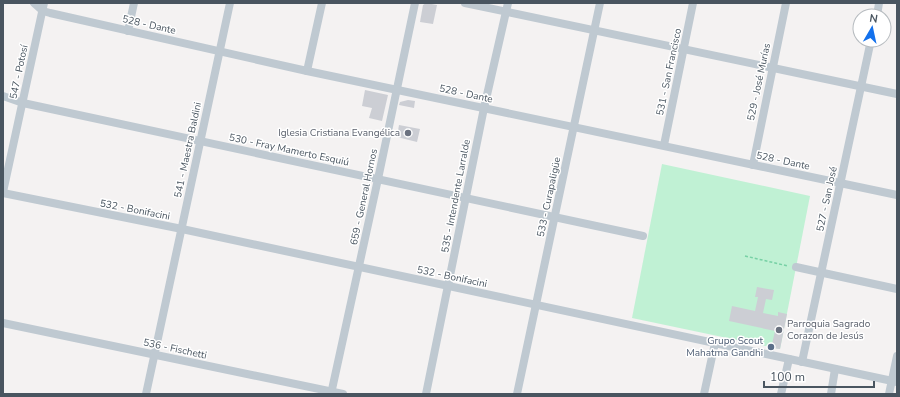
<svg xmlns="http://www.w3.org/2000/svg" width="900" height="397" viewBox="0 0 900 397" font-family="'Nunito Sans',sans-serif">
<rect width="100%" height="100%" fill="#f4f2f2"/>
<path fill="#c0f1d4" d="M 662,164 L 810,196 L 780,349 L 632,318 Z"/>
<g fill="#ccced4">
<path d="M 426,3 L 437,5 L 433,24 L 420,22 L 423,5 Z"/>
<path d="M 365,90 L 388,95 L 382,121 L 369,118 L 372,108 L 362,106 Z"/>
<path d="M 408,100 L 415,101 L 414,108 L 399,105 L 400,102 Z"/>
<path d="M 399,125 L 420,129 L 417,142 L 397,137 Z"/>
<path d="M 757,287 L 774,290 L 772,300 L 766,299 L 763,313 L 778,316 L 778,312 L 787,314 L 780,349 L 771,348 L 775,331 L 729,321 L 732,306 L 755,311 L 758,297 L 755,297 Z"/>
</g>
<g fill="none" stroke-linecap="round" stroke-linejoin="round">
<path stroke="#77d1a5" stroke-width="1.5" stroke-dasharray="3 2" stroke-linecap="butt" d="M 745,256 L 788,266"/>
<g stroke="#bfc9d1" stroke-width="8">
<path d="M 34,3 L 43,11 L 50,13 L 307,71 L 897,195"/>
<path d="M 465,3 L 897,94"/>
<path d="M 877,16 L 879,3"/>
<path d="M 128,31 L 134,3"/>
<path d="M 307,71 L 322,3"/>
<path d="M 3,96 L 23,103 L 643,236"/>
<path d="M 664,145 L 693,3"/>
<path d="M 753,165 L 786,3"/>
<path d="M 3,192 L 44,3"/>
<path d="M 3,193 L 182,229 L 897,382"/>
<path d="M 796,267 L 897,289"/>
<path d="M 3,323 L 343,394"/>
<path d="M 802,362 L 871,40"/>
<path d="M 146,394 L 230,3"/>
<path d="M 331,394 L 378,179 L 415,3"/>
<path d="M 426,394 L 484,108 L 508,3"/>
<path d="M 517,394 L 600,3"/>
<path d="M 704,394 L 715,343"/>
<path d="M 781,394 L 789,359"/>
<path d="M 831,394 L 835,369"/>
<path d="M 889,394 L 897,356"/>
</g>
</g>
<g fill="#6b7280" stroke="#fff" stroke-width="1.5">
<circle cx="408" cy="133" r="4"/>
<circle cx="779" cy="330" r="4"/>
</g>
<circle fill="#5c6f8a" stroke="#fff" stroke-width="1.5" cx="771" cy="347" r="4"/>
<g text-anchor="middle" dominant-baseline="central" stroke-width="3" stroke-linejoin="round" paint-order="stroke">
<g font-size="10" fill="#495560" stroke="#fff">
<text transform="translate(149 25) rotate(13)">528 - Dante</text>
<text transform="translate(19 72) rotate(-78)">547 - Potosí</text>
<text transform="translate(669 72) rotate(-78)">531 - San Francisco</text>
<text transform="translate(759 82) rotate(-78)">529 - José Murías</text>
<text transform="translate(466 94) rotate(12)">528 - Dante</text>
<text transform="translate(188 150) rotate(-78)">541 - Maestra Baldini</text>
<text transform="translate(289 150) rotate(12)">530 - Fray Mamerto Esquiú</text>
<text transform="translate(783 161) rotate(12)">528 - Dante</text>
<text transform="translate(456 196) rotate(-79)">535 - Intendente Larralde</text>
<text transform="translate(364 197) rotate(-78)">659 - General Hornos</text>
<text transform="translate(549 197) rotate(-78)">533 - Curapaligüe</text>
<text transform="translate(827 199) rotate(-78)">527 - San José</text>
<text transform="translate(135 210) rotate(11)">532 - Bonifacini</text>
<text transform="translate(452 277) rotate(12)">532 - Bonifacini</text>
<text transform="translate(175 349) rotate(12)">536 - Fischetti</text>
</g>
<g font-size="10" fill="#5b616d" stroke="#fff" text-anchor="end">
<text x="400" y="133">Iglesia Cristiana Evangélica</text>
<text x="787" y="324" text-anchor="start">Parroquia Sagrado<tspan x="787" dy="12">Corazon de Jesús</tspan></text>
</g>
<g font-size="10" fill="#4e5e75" stroke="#fff" text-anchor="end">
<text x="763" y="341">Grupo Scout<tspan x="763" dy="12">Mahatma Gandhi</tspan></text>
</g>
</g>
<rect width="900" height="397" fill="none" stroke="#495560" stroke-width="8"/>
<g transform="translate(872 28) rotate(9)"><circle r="19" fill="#ffffff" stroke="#b6bbbf"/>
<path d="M0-3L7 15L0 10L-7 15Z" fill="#1471ec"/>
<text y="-6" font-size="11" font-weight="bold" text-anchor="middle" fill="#495560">N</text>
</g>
<path d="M764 381v6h110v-6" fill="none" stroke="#495560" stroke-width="2"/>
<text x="770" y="381" font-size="12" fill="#495560" stroke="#ffffff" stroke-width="3" paint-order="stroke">100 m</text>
</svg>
